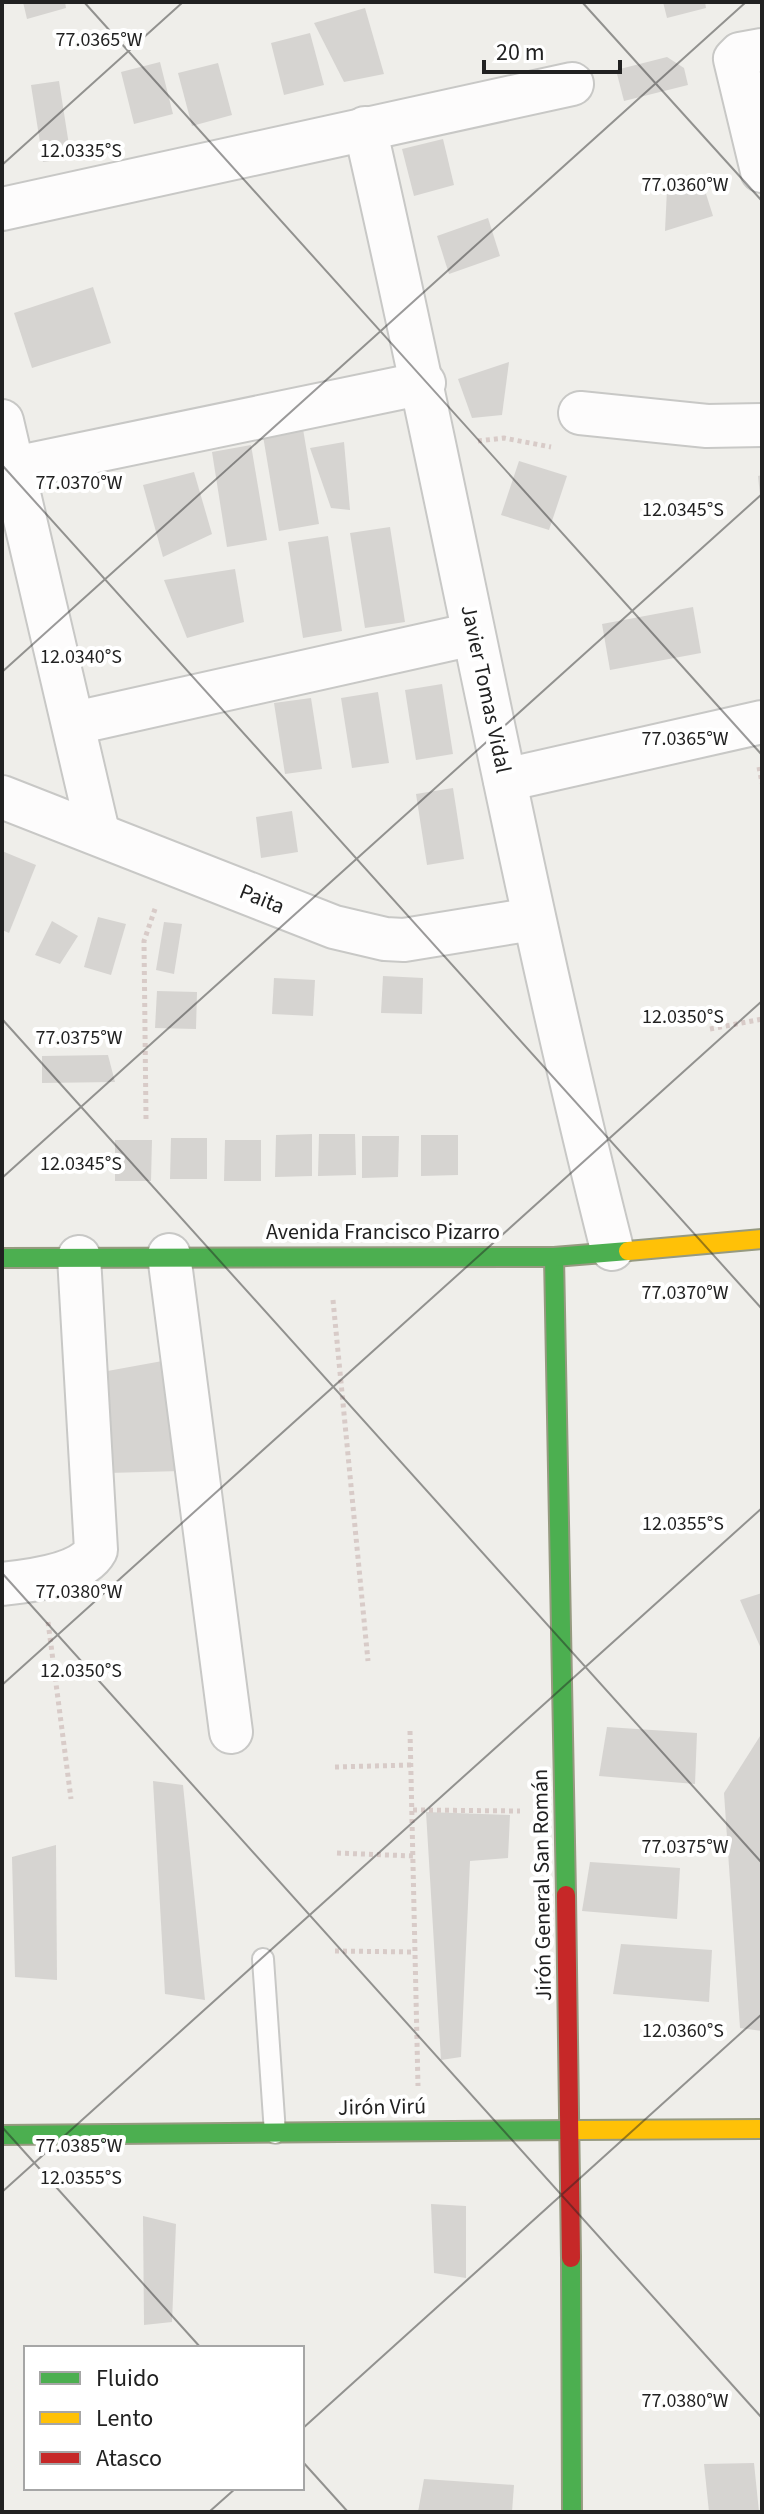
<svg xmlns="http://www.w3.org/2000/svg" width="764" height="2514" viewBox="0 0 764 2514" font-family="'Source Sans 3',sans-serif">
<rect width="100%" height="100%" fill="#efeeea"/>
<g fill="#d6d4d1">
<path d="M 23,2 L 65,2 L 66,8 L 27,19 Z"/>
<path d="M 663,2 L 705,2 L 706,8 L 667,18 Z"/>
<path d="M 365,8 L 384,74 L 344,82 L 314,23 Z"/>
<path d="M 310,33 L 324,85 L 284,95 L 271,43 Z"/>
<path d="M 667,57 L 684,68 L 688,85 L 624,101 L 616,70 Z"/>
<path d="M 160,62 L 173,114 L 134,124 L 121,72 Z"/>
<path d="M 218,63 L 232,115 L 192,126 L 178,73 Z"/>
<path d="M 59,81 L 71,158 L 43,162 L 31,85 Z"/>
<path d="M 443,139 L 454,185 L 414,196 L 402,149 Z"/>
<path d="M 701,178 L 713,216 L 665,231 L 667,189 Z"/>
<path d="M 488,218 L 500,256 L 449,274 L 437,236 Z"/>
<path d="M 93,287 L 111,343 L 32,368 L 14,313 Z"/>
<path d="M 509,362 L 502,415 L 472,418 L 458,379 Z"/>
<path d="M 303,429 L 319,524 L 279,531 L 263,436 Z"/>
<path d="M 344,442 L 350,510 L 331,508 L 310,448 Z"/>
<path d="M 251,445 L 267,540 L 227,547 L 212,452 Z"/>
<path d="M 519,461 L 567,476 L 549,530 L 501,515 Z"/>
<path d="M 194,472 L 212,534 L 163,557 L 143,485 Z"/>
<path d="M 762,475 L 762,494 L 760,495 L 758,476 Z"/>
<path d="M 390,527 L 405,622 L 365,628 L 350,533 Z"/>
<path d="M 328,536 L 342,631 L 303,638 L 288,542 Z"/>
<path d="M 235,569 L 244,622 L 187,638 L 164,580 Z"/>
<path d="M 693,607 L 701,653 L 610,670 L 602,624 Z"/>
<path d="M 442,684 L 453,754 L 416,760 L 405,690 Z"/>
<path d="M 378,692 L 389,763 L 352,768 L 341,698 Z"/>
<path d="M 311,698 L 322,769 L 285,774 L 274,703 Z"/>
<path d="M 453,788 L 464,859 L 427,865 L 416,794 Z"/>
<path d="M 292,811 L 298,852 L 261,858 L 256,817 Z"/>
<path d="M 2,851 L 36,865 L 9,933 L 2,930 Z"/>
<path d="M 98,917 L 126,924 L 111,975 L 84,967 Z"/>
<path d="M 52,921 L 78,936 L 60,964 L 35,955 Z"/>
<path d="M 164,922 L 182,924 L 174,974 L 156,970 Z"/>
<path d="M 383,976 L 423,978 L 422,1014 L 381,1013 Z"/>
<path d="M 274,978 L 315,980 L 313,1016 L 272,1014 Z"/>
<path d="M 157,991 L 197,992 L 196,1029 L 155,1028 Z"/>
<path d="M 108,1055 L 115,1082 L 42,1083 L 42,1056 Z"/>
<path d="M 312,1134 L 312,1176 L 275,1177 L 276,1135 Z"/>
<path d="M 319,1134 L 355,1134 L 356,1175 L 318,1176 Z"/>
<path d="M 421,1135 L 458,1135 L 458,1175 L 421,1176 Z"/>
<path d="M 362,1136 L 399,1136 L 398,1177 L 362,1178 Z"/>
<path d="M 171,1138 L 207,1138 L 207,1179 L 170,1179 Z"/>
<path d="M 115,1140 L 152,1140 L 151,1181 L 115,1181 Z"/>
<path d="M 225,1140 L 261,1140 L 261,1181 L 224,1181 Z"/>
<path d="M 168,1360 L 181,1471 L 108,1473 L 102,1372 Z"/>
<path d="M 762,1593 L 762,1651 L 740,1600 Z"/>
<path d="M 607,1727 L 697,1733 L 695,1784 L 599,1776 Z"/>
<path d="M 762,1733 L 762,2031 L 740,2028 L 724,1793 Z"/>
<path d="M 153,1781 L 183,1785 L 205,2000 L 165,1994 Z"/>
<path d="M 426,1812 L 510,1815 L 508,1858 L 470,1861 L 461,2057 L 441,2060 Z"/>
<path d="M 56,1845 L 57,1980 L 15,1977 L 12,1857 Z"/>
<path d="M 590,1862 L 680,1868 L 677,1919 L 582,1911 Z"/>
<path d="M 621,1944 L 712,1950 L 709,2002 L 613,1994 Z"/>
<path d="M 431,2204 L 466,2206 L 466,2278 L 434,2273 Z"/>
<path d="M 143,2216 L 176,2224 L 172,2322 L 144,2325 Z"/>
<path d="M 754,2463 L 759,2512 L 709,2512 L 704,2464 Z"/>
<path d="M 424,2479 L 514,2485 L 512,2512 L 418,2512 Z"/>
</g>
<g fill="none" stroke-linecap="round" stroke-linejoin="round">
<defs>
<path id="lane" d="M 263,1959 L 275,2133"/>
<g id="street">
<path d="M 762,50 L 740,54 L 735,59 L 762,171"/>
<path d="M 365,128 C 451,501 518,878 612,1249"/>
<path d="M 2,209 L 572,84"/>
<path d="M 580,413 L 707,426 L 762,425"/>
<path d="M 2,421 L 98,832"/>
<path d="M 14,468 L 424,383"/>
<path d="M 75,723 L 473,634"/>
<path d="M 505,780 L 762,722"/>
<path d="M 2,797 L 334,927 L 385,939 L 404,940 L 533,919"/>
<path d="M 169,1255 L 231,1732"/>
<path d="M 2,1584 C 29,1581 82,1576 96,1550 L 79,1257"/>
</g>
<g id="fast">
<path d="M 554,1257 L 566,1895"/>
<path d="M 2,1258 L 554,1257 L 628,1251"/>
<path d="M 2,2135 L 576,2130"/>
<path d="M 571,2258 L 572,2512"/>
</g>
<g id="slow">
<path d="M 628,1251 L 762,1239"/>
<path d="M 576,2130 L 762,2129"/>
</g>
<path id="jam" d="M 566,1895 L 571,2258"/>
</defs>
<use href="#lane" stroke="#c8c8c6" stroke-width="24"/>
<use href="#street" stroke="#c8c8c6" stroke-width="46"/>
<use href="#fast" stroke="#969a80" stroke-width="22"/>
<use href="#slow" stroke="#969a80" stroke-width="22"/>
<use href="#jam" stroke="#969a80" stroke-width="22"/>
<g stroke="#d8cbc8" stroke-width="5" stroke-dasharray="4 4" stroke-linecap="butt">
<path d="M 478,441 L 504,438 L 551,447"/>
<path d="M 759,767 L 762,783"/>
<path d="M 710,1029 L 762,1019"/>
<path d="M 146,1119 L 144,941 L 156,906"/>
<path d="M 333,1300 L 368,1661"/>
<path d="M 48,1622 L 71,1799"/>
<path d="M 410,1731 L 418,2086"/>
<path d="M 335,1767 L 411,1765"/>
<path d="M 413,1810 L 520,1811"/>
<path d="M 337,1853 L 413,1856"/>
<path d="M 335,1951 L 415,1952"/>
</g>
<use href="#lane" stroke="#fdfcfc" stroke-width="20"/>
<use href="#street" stroke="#fdfcfc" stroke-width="42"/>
<use href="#fast" stroke="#4caf50" stroke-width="18"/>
<use href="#slow" stroke="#ffc107" stroke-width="18"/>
<use href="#jam" stroke="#c62828" stroke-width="18"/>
</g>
<path fill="none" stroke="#212121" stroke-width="2" stroke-opacity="0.45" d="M 84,2 L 762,755M 582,2 L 762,201M 2,165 L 183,2M 2,465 L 762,1309M 2,672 L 746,2M 2,1019 L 762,1863M 2,1178 L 762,494M 2,1573 L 762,2418M 2,1685 L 762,1001M 2,2127 L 201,2348M 2,2192 L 762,1508M 302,2429 L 762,2014M 302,2461 L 348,2512M 209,2512 L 236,2488"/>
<g text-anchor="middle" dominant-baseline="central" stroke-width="8" stroke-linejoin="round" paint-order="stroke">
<g font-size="22" fill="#212121" stroke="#fff">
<text transform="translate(486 689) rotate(78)">Javier Tomas Vidal</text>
<text transform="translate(262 899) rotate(22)">Paita</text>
<text x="383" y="1232">Avenida Francisco Pizarro</text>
<text transform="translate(542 1885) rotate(-91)">Jirón General San Román</text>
<text transform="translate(382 2107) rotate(-1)">Jirón Virú</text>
</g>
</g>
<g font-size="20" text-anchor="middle" fill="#212121" stroke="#fff" stroke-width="8" stroke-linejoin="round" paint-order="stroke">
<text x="99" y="46">77.0365°W</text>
<text x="81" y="157">12.0335°S</text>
<text x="685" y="191">77.0360°W</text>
<text x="79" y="489">77.0370°W</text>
<text x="683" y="516">12.0345°S</text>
<text x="81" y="663">12.0340°S</text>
<text x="685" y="745">77.0365°W</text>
<text x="683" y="1023">12.0350°S</text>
<text x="79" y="1044">77.0375°W</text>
<text x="81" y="1170">12.0345°S</text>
<text x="685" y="1299">77.0370°W</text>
<text x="683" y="1530">12.0355°S</text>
<text x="79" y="1598">77.0380°W</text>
<text x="81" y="1677">12.0350°S</text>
<text x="685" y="1853">77.0375°W</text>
<text x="683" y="2037">12.0360°S</text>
<text x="79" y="2152">77.0385°W</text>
<text x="81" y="2184">12.0355°S</text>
<text x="685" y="2407">77.0380°W</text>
</g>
<rect width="764" height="2514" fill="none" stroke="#212121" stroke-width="8"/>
<rect x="24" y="2346" width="280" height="144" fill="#ffffff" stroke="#a6a6a6" stroke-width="2"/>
<rect x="40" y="2372" width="40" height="12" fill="#4caf50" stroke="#a6a6a6" stroke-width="2"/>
<text x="96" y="2386" font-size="24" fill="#212121">Fluido</text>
<rect x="40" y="2412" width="40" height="12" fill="#ffc107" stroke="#a6a6a6" stroke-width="2"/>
<text x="96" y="2426" font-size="24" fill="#212121">Lento</text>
<rect x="40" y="2452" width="40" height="12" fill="#c62828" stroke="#a6a6a6" stroke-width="2"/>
<text x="96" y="2466" font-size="24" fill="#212121">Atasco</text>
<path d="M484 60v12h136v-12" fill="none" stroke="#212121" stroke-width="4"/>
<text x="496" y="60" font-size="24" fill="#212121" stroke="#ffffff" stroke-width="6" paint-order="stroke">20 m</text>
</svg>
